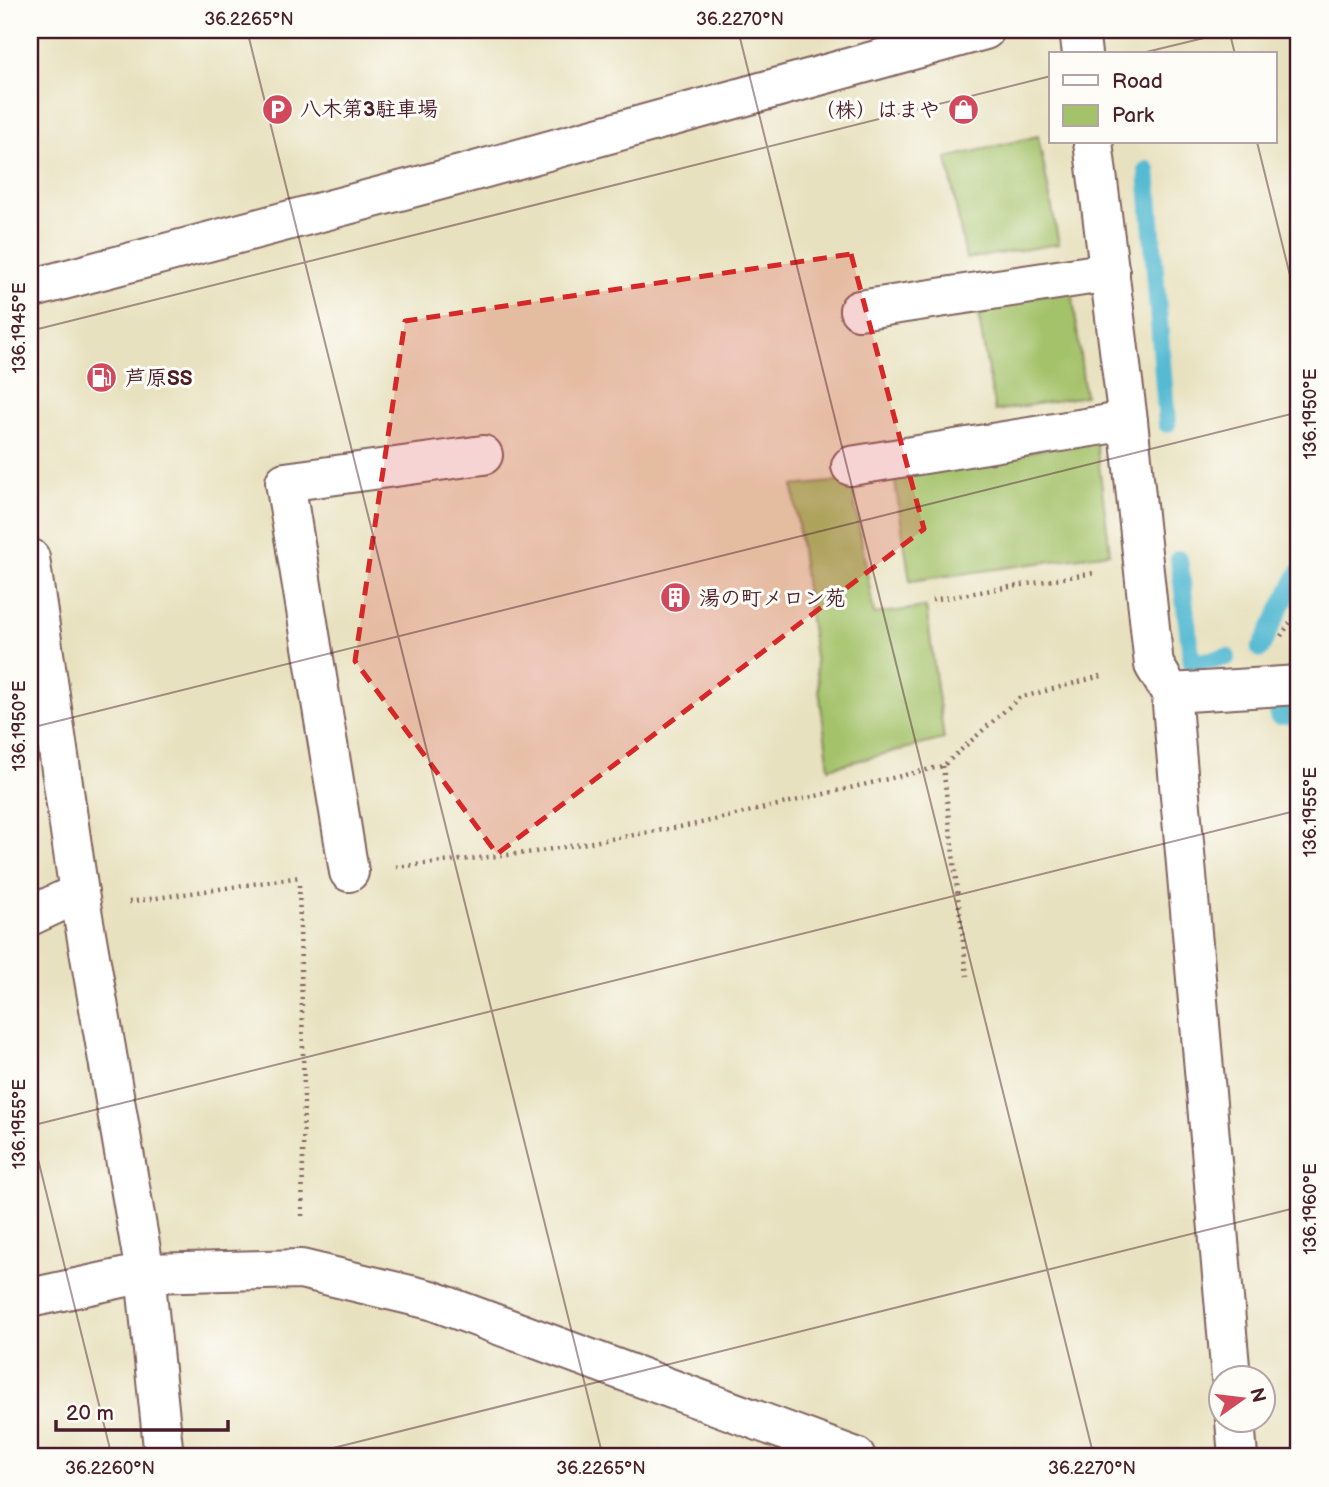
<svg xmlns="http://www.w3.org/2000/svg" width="1329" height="1487" viewBox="0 0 1329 1487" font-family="'Balsamiq Sans','Klee One',sans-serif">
<rect width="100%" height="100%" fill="#fdfcf7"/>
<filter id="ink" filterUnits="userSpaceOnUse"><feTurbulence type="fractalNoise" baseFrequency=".0143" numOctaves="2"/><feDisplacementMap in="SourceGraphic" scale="14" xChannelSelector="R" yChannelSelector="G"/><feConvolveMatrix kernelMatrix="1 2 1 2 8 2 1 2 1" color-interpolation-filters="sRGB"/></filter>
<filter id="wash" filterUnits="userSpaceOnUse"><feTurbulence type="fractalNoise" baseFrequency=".00686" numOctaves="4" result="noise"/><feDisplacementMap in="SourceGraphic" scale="28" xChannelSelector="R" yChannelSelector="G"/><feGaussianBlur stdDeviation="1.57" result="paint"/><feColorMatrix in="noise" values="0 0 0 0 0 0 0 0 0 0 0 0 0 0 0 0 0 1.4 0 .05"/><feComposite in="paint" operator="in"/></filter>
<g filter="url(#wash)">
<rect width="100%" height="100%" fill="#e8e1bf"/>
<g fill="#a4c26a" stroke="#77704a" stroke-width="2">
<path d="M 1038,136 L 1059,244 L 966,259 L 947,158 Z"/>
<path d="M 1072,289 L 1085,396 L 995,411 L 977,307 Z"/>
<path d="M 1096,440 L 1110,553 L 910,581 L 894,475 Z"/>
<path d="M 851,480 L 874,614 L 926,607 L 944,739 L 829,768 L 793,486 Z"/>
</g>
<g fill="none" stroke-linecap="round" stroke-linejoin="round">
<g stroke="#54bad2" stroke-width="18">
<path d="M 1147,170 L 1167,424"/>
<path d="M 1179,559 L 1192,663 L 1227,657"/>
<path d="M 1260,649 L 1299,572"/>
<path d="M 1278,716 L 1299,715"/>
</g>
</g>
</g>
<g filter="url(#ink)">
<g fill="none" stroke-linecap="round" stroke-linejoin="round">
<defs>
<g id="minor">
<path d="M 1079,30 L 1082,54"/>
<path d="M 1093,142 L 1128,421 L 1154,665 L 1171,693 L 1231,1378"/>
<path d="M 30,289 L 464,174 L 985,30"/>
<path d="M 859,310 L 1110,272"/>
<path d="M 851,466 L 1128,421"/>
<path d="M 1171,693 L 1299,685"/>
<path d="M 349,872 L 285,482 L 483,455"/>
<path d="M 30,916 L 79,893"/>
<path d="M 1235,1420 L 1238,1457"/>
</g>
<g id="tertiary">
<path d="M 30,558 L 79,893 L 145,1273 L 164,1457"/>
<path d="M 30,1298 L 145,1273 L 301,1269 L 431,1300 L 856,1457"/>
</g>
</defs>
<use href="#minor" stroke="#81635f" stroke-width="42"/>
<use href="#tertiary" stroke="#81635f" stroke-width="42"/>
<g stroke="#81635f" stroke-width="4.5" stroke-dasharray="2 5" stroke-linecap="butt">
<path d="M 932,600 L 1094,573"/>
<path d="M 1281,636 L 1299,609"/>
<path d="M 943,766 L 967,976"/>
<path d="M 396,867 L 535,852 L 697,824 L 943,766 L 1019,698 L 1105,675"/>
<path d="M 299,885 L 304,1093 L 302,1219"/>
<path d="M 129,902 L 301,877"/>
</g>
<use href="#minor" stroke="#fff" stroke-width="38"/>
<use href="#tertiary" stroke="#fff" stroke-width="38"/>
</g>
</g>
<path fill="#d62828" fill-opacity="0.2" stroke="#d62828" stroke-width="5" stroke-dasharray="14 9" stroke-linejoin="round" d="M 851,254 L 924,529 L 497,854 L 355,661 L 405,321 Z"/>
<path fill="none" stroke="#4a1f2b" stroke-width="2" stroke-opacity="0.45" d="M 247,30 L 603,1457M 738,30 L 1094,1457M 1229,30 L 1235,54M 1138,54 L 1237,30M 1257,142 L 1299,312M 30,331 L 1051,76M 30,728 L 1299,412M 30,1126 L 1299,810M 30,1127 L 112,1457M 297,1457 L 1299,1207"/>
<defs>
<symbol id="parking-disc" viewBox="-11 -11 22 22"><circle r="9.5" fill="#d1495b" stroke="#fdfcf7"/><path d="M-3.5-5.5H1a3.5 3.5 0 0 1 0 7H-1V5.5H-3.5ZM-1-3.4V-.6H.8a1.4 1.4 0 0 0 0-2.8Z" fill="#fff"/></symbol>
<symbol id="shop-disc" viewBox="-11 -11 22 22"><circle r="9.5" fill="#d1495b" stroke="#fdfcf7"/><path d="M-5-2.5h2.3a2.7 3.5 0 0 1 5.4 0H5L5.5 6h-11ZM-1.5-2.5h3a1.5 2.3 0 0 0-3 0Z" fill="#fff"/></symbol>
<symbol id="fuel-disc" viewBox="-11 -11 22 22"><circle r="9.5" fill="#d1495b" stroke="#fdfcf7"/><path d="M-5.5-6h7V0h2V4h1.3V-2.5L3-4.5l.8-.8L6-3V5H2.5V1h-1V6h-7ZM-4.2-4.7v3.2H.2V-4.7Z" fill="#fff"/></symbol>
<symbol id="building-disc" viewBox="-11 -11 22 22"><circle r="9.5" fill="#d1495b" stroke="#fdfcf7"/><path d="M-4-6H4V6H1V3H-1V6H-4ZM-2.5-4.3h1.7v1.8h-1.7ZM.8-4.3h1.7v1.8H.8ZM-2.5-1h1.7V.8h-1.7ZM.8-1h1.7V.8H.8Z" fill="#fff"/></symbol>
</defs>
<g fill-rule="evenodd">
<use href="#parking-disc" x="260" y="92" width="35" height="35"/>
<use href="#shop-disc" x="946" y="92" width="35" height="35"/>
<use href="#fuel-disc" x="84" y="360" width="35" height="35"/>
<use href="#building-disc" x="658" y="580" width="35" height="35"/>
</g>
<g text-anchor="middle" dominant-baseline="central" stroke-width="6" stroke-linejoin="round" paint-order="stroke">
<g font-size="21" font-weight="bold" fill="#4a1f2b" stroke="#fdfcf7" text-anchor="start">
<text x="300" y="109">八木第3駐車場</text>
<text x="940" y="110" text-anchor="end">（株）はまや</text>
<text x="125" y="378">芦原SS</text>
<text x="699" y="598">湯の町メロン苑</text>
</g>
</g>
<rect width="1329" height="1487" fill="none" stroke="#fdfcf7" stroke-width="77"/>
<rect x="1049" y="52" width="228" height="91" fill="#fdfcf7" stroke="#b5a4a5" stroke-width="2"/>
<rect x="1063" y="75" width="35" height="10" fill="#ffffff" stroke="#b5a4a5" stroke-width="2"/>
<text x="1112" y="88" font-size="21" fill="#4a1f2b">Road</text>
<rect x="1063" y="105" width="35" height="21" fill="#a4c26a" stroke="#b5a4a5" stroke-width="2"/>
<text x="1112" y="122" font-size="21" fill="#4a1f2b">Park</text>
<g transform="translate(1242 1399) rotate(76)"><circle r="33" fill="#fdfcf7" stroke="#b5a4a5" stroke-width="2"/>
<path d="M0-5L12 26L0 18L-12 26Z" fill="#d1495b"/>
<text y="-10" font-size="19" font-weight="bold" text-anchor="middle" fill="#4a1f2b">N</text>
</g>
<path d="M56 1420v10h172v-10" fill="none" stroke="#4a1f2b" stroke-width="3.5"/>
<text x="66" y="1420" font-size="21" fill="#4a1f2b" stroke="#fdfcf7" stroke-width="5" paint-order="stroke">20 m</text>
<rect x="38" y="38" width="1252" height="1410" fill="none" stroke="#4a1f2b" stroke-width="2.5"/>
<g font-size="18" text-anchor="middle" fill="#4a1f2b">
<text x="249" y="25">36.2265°N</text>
<text x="740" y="25">36.2270°N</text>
<text transform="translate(19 328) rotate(-90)" y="6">136.1945°E</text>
<text transform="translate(1310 414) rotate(-90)" y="6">136.1950°E</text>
<text transform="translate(19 726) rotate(-90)" y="6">136.1950°E</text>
<text transform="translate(1310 812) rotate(-90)" y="6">136.1955°E</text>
<text transform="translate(19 1124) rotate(-90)" y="6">136.1955°E</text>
<text transform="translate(1310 1209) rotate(-90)" y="6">136.1960°E</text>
<text x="110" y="1474">36.2260°N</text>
<text x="601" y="1474">36.2265°N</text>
<text x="1092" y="1474">36.2270°N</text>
</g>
</svg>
